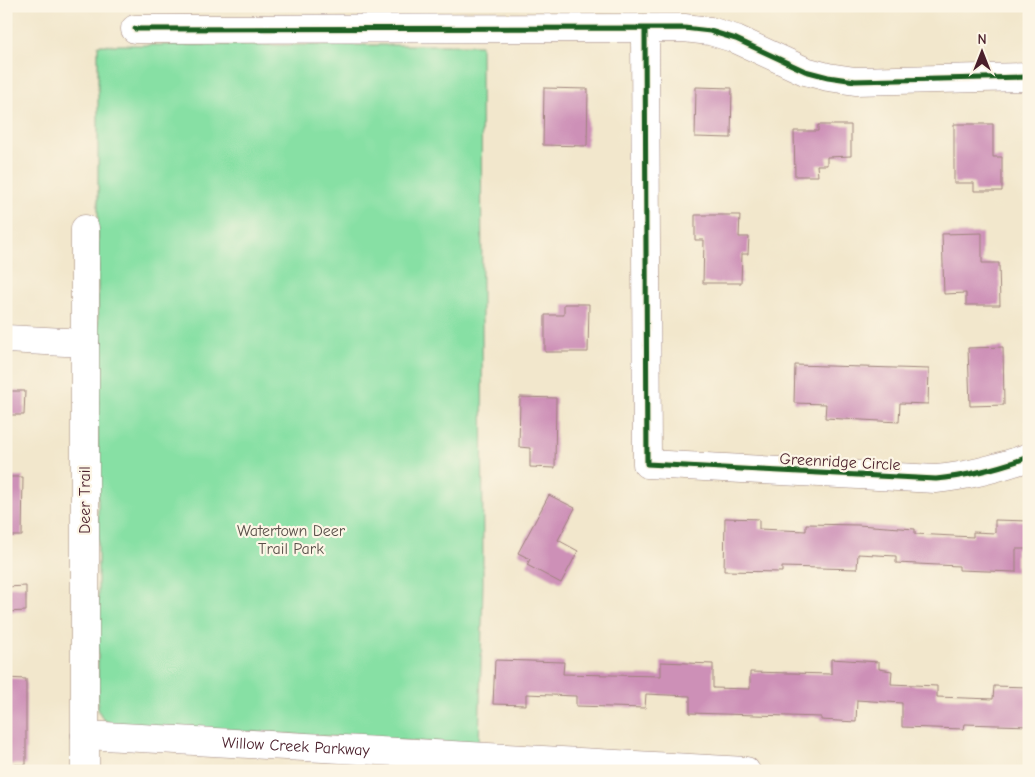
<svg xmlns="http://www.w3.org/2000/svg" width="1035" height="777" viewBox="0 0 1035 777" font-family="'Comic Neue',sans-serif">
<rect width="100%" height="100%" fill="#fcf5e5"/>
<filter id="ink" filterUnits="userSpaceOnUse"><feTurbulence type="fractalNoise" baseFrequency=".02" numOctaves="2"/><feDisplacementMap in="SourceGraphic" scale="10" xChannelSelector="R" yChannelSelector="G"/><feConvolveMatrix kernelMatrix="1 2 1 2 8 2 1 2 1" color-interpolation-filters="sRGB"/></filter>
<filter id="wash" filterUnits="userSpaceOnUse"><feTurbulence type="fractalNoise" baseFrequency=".0096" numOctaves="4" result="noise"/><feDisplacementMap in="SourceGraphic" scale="20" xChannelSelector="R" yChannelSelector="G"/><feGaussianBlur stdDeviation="1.12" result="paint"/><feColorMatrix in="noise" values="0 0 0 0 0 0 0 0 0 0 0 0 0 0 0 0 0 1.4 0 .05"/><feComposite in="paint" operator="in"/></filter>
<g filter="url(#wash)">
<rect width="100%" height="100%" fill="#f2e7cc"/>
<path fill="#87e0a4" stroke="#688068" d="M 98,45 L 481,45 L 483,583 L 479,745 L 112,724 L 103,719 L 98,710 Z"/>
<g id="blocks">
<g fill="#cd90b7">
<path d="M 696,87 L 732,88 L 731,138 L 695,137 Z"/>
<path d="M 544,88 L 588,89 L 587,146 L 543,145 Z"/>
<path d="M 954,124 L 993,124 L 993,157 L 1002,157 L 1002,191 L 974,191 L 974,183 L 954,183 Z"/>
<path d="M 818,125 L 851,125 L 851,156 L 827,157 L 827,165 L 817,165 L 818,176 L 795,176 L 794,131 L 818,131 Z"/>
<path d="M 695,215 L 740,215 L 739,237 L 749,237 L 748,254 L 742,254 L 741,283 L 703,283 L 704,240 L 695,240 Z"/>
<path d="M 982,233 L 982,263 L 999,263 L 1000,305 L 966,305 L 966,293 L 944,294 L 942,234 Z"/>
<path d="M 564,304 L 589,304 L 588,352 L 545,352 L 545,315 L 564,315 Z"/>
<path d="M 1003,347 L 1004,405 L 970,406 L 968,348 Z"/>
<path d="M 795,365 L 929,369 L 928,404 L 900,403 L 899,422 L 825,418 L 826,404 L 794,403 Z"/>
<path d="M 6,391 L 25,391 L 24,415 L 6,415 Z"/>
<path d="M 520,397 L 556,398 L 555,468 L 530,467 L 530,448 L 519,447 Z"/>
<path d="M 6,477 L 23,477 L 22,536 L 6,536 Z"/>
<path d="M 549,495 L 575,508 L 558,540 L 578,551 L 561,583 L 527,565 L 530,559 L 518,553 Z"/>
<path d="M 725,518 L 759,519 L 759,529 L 806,531 L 806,524 L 858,525 L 915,529 L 915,534 L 973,537 L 973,532 L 995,533 L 995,520 L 1029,521 L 1028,549 L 1016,549 L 1016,572 L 959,570 L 959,566 L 896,563 L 896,556 L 858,554 L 857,569 L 782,567 L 782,572 L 724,571 Z"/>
<path d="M 26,586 L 26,611 L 6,612 L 6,587 Z"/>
<path d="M 831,659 L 879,662 L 879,669 L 892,671 L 891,684 L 937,686 L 937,697 L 993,699 L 994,686 L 1029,687 L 1029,726 L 965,724 L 964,729 L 902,727 L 902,703 L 857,700 L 856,722 L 821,720 L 821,717 L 690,713 L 690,696 L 646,694 L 645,708 L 576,706 L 576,696 L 526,694 L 526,705 L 493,704 L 495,660 L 564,662 L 563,674 L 661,676 L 661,662 L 713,664 L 713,688 L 750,689 L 750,672 L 831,674 Z"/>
<path d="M 6,678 L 26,679 L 26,765 L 6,764 Z"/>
</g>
</g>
</g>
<g filter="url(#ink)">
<use href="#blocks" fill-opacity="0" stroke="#9e837c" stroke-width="1"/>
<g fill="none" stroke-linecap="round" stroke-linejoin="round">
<defs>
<g id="minor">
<path d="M 135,29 L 684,28 L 710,31 L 736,39 L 805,71 L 828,77 L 855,81 L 1029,77"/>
<path d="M 645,29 L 647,464 L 936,479 C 969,476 998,468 1029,457"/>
<path d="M 85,229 L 85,771"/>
<path d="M 6,339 L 85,343"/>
<path id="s1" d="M 85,735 L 746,771"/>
</g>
</defs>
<use href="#minor" stroke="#9e837c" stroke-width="29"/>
<use href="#minor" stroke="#fff" stroke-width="28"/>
<defs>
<g id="cycleway">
<path d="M 135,29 L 684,28 L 710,31 L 736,39 L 805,71 L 828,77 L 855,81 L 1029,77"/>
<path d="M 645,29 L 647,464 L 936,479 C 969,476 998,468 1029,457"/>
</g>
</defs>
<use href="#cycleway" stroke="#fcf5e5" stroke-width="8"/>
<use href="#cycleway" stroke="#1b5e20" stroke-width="5"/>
</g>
</g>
<g text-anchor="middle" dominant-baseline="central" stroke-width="4.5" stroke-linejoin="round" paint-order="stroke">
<g font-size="16" fill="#4a1f2b" stroke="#fcf5e5">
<text transform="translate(840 462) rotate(3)">Greenridge Circle</text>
<text transform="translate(85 500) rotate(-90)">Deer Trail</text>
<text stroke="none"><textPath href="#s1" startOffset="211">Willow Creek Parkway</textPath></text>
</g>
<g font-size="16" fill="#594f49" stroke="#fcf5e5">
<text x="291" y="531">Watertown Deer<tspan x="291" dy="18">Trail Park</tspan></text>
</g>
</g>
<rect width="1035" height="777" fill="none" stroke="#fcf5e5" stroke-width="25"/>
<g transform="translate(982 52)" stroke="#fcf5e5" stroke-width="4" paint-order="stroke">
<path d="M0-4L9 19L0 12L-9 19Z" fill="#4a1f2b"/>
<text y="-8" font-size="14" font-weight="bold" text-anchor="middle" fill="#4a1f2b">N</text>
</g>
</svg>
